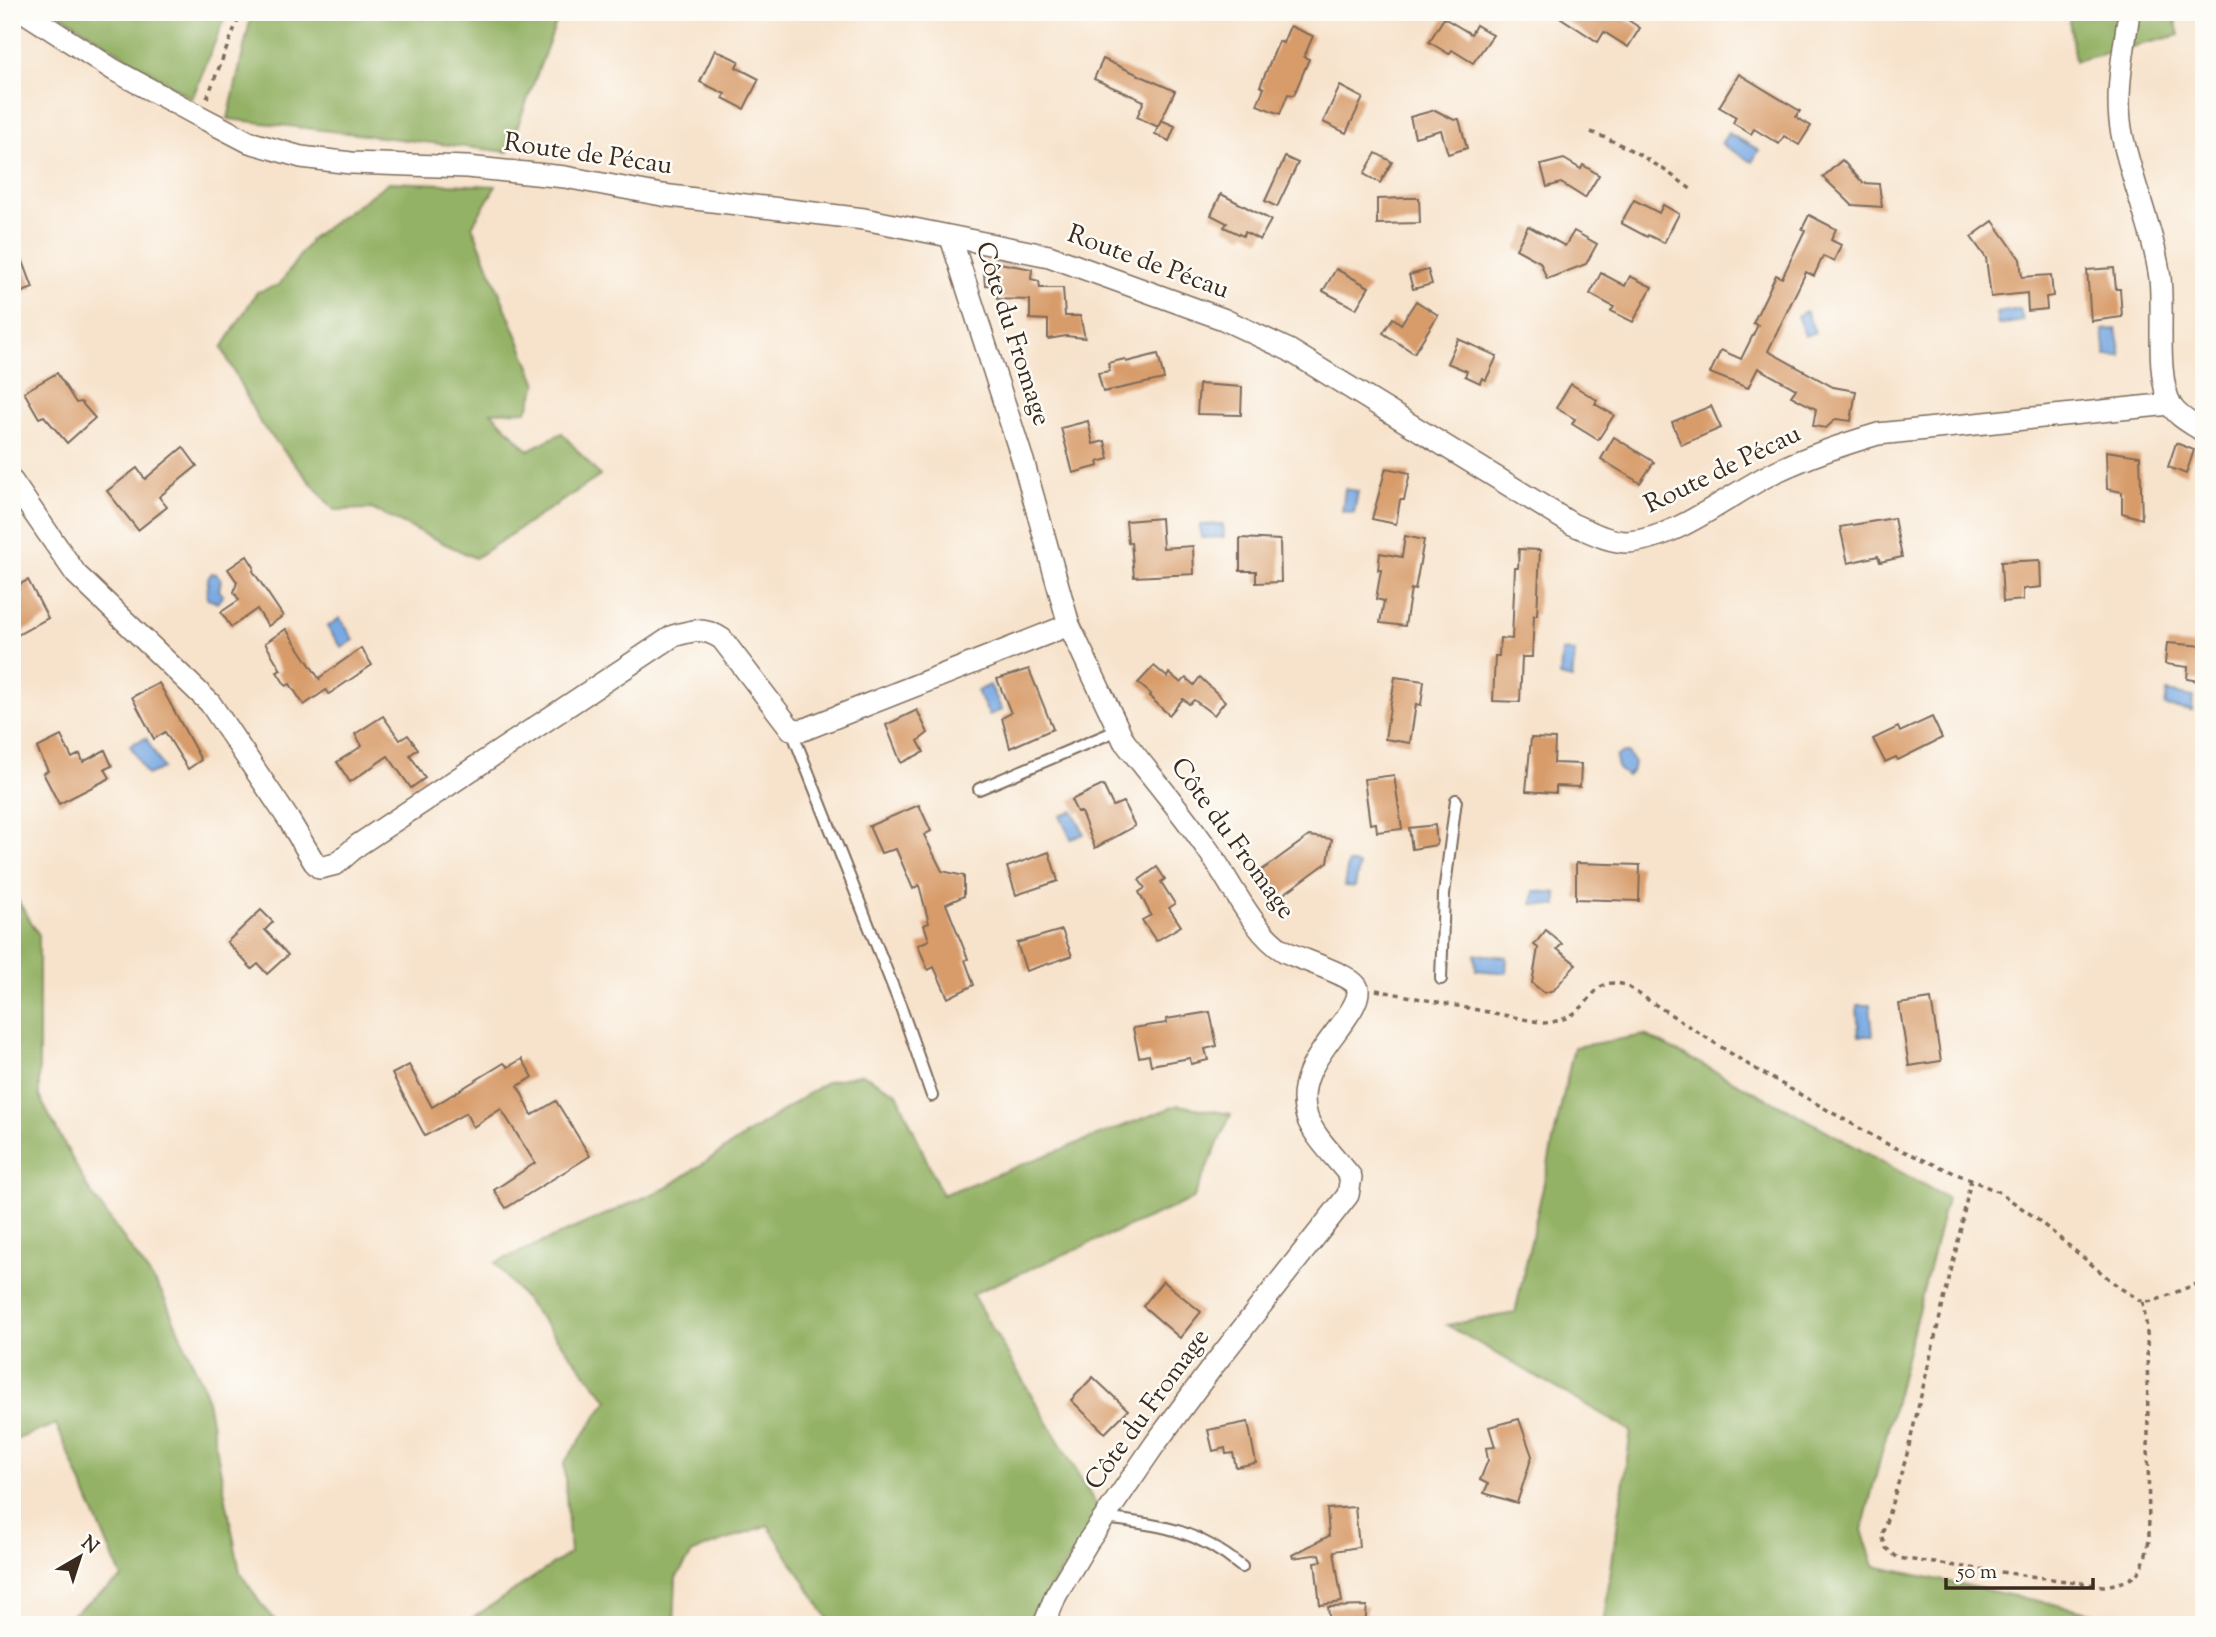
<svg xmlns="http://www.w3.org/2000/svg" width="2216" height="1637" viewBox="0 0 2216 1637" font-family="'Sorts Mill Goudy',serif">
<rect width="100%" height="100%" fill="#fdfcf7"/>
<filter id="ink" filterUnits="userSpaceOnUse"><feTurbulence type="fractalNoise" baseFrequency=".0143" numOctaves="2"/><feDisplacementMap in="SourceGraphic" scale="14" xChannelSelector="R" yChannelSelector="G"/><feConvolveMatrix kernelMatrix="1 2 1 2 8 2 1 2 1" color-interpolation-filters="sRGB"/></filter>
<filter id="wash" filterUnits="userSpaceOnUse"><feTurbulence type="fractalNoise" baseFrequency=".00686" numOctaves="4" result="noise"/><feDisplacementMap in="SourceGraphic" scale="28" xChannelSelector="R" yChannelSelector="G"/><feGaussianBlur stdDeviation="1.57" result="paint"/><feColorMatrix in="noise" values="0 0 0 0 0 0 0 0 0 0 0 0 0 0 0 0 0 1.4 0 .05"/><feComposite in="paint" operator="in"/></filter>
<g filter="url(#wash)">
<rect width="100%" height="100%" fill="#f7e3cc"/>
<g fill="#94b266" stroke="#686e42" stroke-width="2">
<path d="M 57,12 L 227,12 L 192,99 Z"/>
<path d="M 252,12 L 560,12 L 508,152 L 228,119 Z"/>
<path d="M 2068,12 L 2173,12 L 2179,35 L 2075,61 Z"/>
<path d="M 389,182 L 496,186 L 472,226 L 537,384 L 527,411 L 491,412 L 528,450 L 562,433 L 600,476 L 475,558 L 372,509 L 334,510 L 260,423 L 222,348 L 257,292 L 279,285 L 312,238 Z"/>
<path d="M 12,891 L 39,935 L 39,1096 L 87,1187 L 161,1291 L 205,1390 L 240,1572 L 261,1604 L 280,1625 L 57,1625 L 122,1578 L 56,1424 L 12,1441 Z"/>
<path d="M 1645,1035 L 1795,1113 L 1947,1198 L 1862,1530 L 1874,1566 L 2118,1618 L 2117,1625 L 1603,1625 L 1631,1431 L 1447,1325 L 1515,1313 L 1574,1047 Z"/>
<path d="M 862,1074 L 897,1093 L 942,1195 L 1178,1105 L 1231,1114 L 1193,1199 L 972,1294 L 1101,1513 L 1025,1625 L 832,1625 L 768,1525 L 693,1552 L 676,1578 L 674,1625 L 462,1625 L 570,1553 L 564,1463 L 608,1400 L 495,1263 L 666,1188 L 826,1082 Z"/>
</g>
<g fill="#78a9e3" stroke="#5a6a80" stroke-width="2">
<path d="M 1728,133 L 1759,150 L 1752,162 L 1721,144 Z"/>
<path d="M 2020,309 L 2023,321 L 1998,325 L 1996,313 Z"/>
<path d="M 1806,311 L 1815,332 L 1805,336 L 1797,316 Z"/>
<path d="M 2116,329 L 2121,356 L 2106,356 L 2103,330 Z"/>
<path d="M 1345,489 L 1358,491 L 1354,513 L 1342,511 Z"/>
<path d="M 1223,524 L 1224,537 L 1201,538 L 1200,525 Z"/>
<path d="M 212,573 L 216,574 L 221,579 L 219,590 L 223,595 L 217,603 L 207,598 L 208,578 Z"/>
<path d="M 340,618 L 354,640 L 342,648 L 327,627 Z"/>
<path d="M 1562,651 L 1575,652 L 1572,679 L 1560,676 Z"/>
<path d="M 990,685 L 1002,710 L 989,715 L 977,691 Z"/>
<path d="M 2167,692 L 2193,697 L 2192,711 L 2165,706 Z"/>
<path d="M 146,738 L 163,768 L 147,775 L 130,745 Z"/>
<path d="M 1621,753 L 1628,753 L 1634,763 L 1632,772 L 1627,776 L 1618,769 L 1616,757 Z"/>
<path d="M 1073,811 L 1084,834 L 1071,839 L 1060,816 Z"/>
<path d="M 1348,863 L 1359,865 L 1355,887 L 1344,886 Z"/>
<path d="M 1534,891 L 1557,893 L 1557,906 L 1532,904 Z"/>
<path d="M 1475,954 L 1507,957 L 1506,973 L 1476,970 Z"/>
<path d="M 1857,1005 L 1870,1005 L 1873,1036 L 1859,1036 Z"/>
</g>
<g id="blocks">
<g fill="#d89c6b">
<path d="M 1552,12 L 1616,12 L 1640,28 L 1628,47 L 1604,32 L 1598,42 Z"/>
<path d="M 1444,18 L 1471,34 L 1476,25 L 1493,35 L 1473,63 L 1452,50 L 1449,54 L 1429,42 Z"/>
<path d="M 1290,26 L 1313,36 L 1304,57 L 1309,59 L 1294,95 L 1288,94 L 1280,114 L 1257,105 L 1264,88 L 1260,86 L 1274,53 L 1279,41 L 1283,43 Z"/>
<path d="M 715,50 L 739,61 L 736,67 L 759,79 L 744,109 L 723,98 L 725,94 L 700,82 Z"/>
<path d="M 1103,59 L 1175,91 L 1158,127 L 1137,117 L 1144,101 L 1094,79 Z"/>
<path d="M 1739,74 L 1800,111 L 1796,117 L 1811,126 L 1799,145 L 1784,136 L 1779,144 L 1754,129 L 1751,134 L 1733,123 L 1736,117 L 1719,107 Z"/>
<path d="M 1340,86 L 1363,98 L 1346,133 L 1323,122 Z"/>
<path d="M 1435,110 L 1454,120 L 1459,119 L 1467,148 L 1448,154 L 1441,130 L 1415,137 L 1410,117 Z"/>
<path d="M 1161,120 L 1175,126 L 1169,141 L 1155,134 Z"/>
<path d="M 1376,153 L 1392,162 L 1380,183 L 1364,174 Z"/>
<path d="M 1285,157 L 1298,163 L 1277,207 L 1265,201 Z"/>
<path d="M 1564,159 L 1581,169 L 1583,165 L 1599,175 L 1585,198 L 1561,183 L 1547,187 L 1541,165 Z"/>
<path d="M 1842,160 L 1863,183 L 1879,184 L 1882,207 L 1852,205 L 1823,177 Z"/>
<path d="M 1221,194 L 1271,220 L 1260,240 L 1245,232 L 1243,236 L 1224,227 L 1227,223 L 1211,215 Z"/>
<path d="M 1407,198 L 1419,198 L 1420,223 L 1377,224 L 1377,199 Z"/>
<path d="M 1634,200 L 1659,213 L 1663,205 L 1679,214 L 1664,243 L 1648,235 L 1647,237 L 1621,223 Z"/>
<path d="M 1809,215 L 1836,229 L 1831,240 L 1841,245 L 1834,261 L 1823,256 L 1814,276 L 1806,272 L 1768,351 L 1833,387 L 1856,391 L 1851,421 L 1836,419 L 1826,428 L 1813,426 L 1816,409 L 1791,396 L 1796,389 L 1758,368 L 1748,388 L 1710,373 L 1721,350 L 1741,359 L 1758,325 L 1753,323 L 1776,275 L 1782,278 L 1805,230 L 1802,229 Z"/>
<path d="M 1993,221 L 2020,259 L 2022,277 L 2051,275 L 2053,296 L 2046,297 L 2047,309 L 2028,311 L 2027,293 L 1991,297 L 1986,258 L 1971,237 Z"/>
<path d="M 1528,226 L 1565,246 L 1574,231 L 1597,244 L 1586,264 L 1547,279 L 1540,262 L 1516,249 Z"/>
<path d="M 12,237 L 14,237 L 33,288 L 12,296 Z"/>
<path d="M 983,260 L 1032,269 L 1031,279 L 1039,281 L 1040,288 L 1063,288 L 1065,316 L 1080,316 L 1085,338 L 1066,336 L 1048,339 L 1048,320 L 1030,319 L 1030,300 L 997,299 L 997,286 L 985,285 Z"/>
<path d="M 2114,268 L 2116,289 L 2120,289 L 2122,317 L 2091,321 L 2087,270 Z"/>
<path d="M 1336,269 L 1369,287 L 1356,309 L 1323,291 Z"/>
<path d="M 1428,270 L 1432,284 L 1413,289 L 1409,275 Z"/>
<path d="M 1601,273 L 1625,286 L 1630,276 L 1652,287 L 1633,322 L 1611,311 L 1614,307 L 1590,294 Z"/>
<path d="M 1416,301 L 1438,315 L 1414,353 L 1383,333 L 1393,318 L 1401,324 Z"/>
<path d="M 1458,339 L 1497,356 L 1486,380 L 1482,378 L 1480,383 L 1465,376 L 1467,371 L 1447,363 Z"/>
<path d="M 1158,354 L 1164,379 L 1103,392 L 1098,373 L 1110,371 L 1108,363 L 1125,359 L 1126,362 Z"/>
<path d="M 57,373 L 76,403 L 81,402 L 95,418 L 67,443 L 44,416 L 39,418 L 24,392 Z"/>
<path d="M 1199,384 L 1242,387 L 1241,415 L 1197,414 Z"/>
<path d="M 1571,384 L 1597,400 L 1595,404 L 1614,415 L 1598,440 L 1572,424 L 1575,419 L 1556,408 Z"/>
<path d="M 1711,406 L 1721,428 L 1681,445 L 1672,422 Z"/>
<path d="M 1088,421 L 1093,444 L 1105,441 L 1109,459 L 1098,462 L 1099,466 L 1073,473 L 1061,428 Z"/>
<path d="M 1614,437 L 1654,462 L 1640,483 L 1601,459 Z"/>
<path d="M 2176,443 L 2194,450 L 2186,474 L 2168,467 Z"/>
<path d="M 183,447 L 197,466 L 159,497 L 167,507 L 138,530 L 107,491 L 137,468 L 145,479 Z"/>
<path d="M 2106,451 L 2140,456 L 2142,519 L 2122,513 L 2122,492 L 2107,489 Z"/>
<path d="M 1386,468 L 1410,473 L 1404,500 L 1400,500 L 1396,524 L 1372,519 Z"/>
<path d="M 1161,518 L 1163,548 L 1193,546 L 1194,574 L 1134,577 L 1131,542 L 1128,543 L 1126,521 Z"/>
<path d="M 1894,518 L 1902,557 L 1880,562 L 1878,556 L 1848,563 L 1840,527 Z"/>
<path d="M 1405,536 L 1424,540 L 1415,590 L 1411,589 L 1405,626 L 1380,623 L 1384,601 L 1376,599 L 1381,570 L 1378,570 L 1380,553 L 1402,557 Z"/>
<path d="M 1240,538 L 1280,540 L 1281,582 L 1256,583 L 1256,571 L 1240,571 Z"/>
<path d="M 1519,549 L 1540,550 L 1537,615 L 1534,615 L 1532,657 L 1522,657 L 1520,702 L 1493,701 L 1495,656 L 1499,656 L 1500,638 L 1512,639 L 1515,568 L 1518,568 Z"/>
<path d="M 247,556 L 254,567 L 253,571 L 283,616 L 268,626 L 257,609 L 231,627 L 221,612 L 239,600 L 234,592 L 237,582 L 228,569 Z"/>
<path d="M 2040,560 L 2041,587 L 2023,589 L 2023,600 L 2003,602 L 2001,562 Z"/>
<path d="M 28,580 L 48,618 L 12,638 L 12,588 Z"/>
<path d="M 286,629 L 320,680 L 319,678 L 361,648 L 372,665 L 329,694 L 326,690 L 304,705 L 290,684 L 286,686 L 277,672 L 281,670 L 265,643 Z"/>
<path d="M 2167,643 L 2204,646 L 2204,682 L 2187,679 L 2188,667 L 2165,664 Z"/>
<path d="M 1154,666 L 1167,677 L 1169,673 L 1181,683 L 1186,678 L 1194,685 L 1200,677 L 1225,701 L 1214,715 L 1194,700 L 1189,704 L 1183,699 L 1169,715 L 1149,696 L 1151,694 L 1138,683 Z"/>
<path d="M 1029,669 L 1053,729 L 1010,748 L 1002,718 L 1011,713 L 997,679 Z"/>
<path d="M 1395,677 L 1424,681 L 1421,705 L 1416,704 L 1410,743 L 1385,739 Z"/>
<path d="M 159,683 L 201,760 L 188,769 L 165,732 L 154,739 L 132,697 Z"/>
<path d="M 917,710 L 928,733 L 918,741 L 924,752 L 901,763 L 886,725 Z"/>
<path d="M 383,716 L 400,740 L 408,735 L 418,749 L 410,755 L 425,778 L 411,788 L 388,756 L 350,782 L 337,762 L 362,746 L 355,734 Z"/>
<path d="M 1932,717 L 1942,738 L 1898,760 L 1896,757 L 1885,762 L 1873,739 L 1898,727 L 1900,732 Z"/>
<path d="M 61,736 L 72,758 L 80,754 L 83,762 L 105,750 L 112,766 L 105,769 L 110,778 L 59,804 L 43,773 L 48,771 L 37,748 Z"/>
<path d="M 1531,738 L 1555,739 L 1554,763 L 1581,764 L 1580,787 L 1556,786 L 1556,793 L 1526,791 Z"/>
<path d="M 1394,775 L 1402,829 L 1377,832 L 1376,823 L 1370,824 L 1364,779 Z"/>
<path d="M 1103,785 L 1113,806 L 1123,802 L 1135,826 L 1095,848 L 1081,812 L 1077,812 L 1071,800 Z"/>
<path d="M 919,805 L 931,831 L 924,835 L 942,871 L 964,876 L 964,896 L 946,904 L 968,959 L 965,960 L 974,985 L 948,998 L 934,967 L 928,970 L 918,945 L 929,940 L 924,925 L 929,923 L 919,885 L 913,889 L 896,849 L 881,853 L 869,826 Z"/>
<path d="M 1435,825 L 1437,845 L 1412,849 L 1409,828 Z"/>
<path d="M 1309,836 L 1332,839 L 1328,862 L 1274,901 L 1255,875 Z"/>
<path d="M 1049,852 L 1058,881 L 1016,895 L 1007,867 Z"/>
<path d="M 1576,863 L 1640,865 L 1639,901 L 1576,899 Z"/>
<path d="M 1157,867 L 1165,879 L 1161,882 L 1175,904 L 1169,908 L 1181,926 L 1156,941 L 1142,920 L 1151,915 L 1139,892 L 1145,888 L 1139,880 Z"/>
<path d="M 261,910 L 273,922 L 265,930 L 288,955 L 267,974 L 258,964 L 252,969 L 227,942 Z"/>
<path d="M 1062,930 L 1072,956 L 1026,971 L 1017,943 Z"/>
<path d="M 1546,930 L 1562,944 L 1557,949 L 1576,964 L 1554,990 L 1544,993 L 1532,983 L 1538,948 L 1534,945 Z"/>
<path d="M 1931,999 L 1941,1061 L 1909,1066 L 1899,1004 Z"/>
<path d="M 1210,1012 L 1217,1046 L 1205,1049 L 1208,1060 L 1191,1064 L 1190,1058 L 1151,1065 L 1149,1055 L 1139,1057 L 1133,1028 L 1167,1023 L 1166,1019 Z"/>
<path d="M 522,1059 L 533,1077 L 518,1086 L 532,1115 L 556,1101 L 590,1156 L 506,1208 L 494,1190 L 535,1163 L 501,1109 L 473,1127 L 466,1113 L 425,1136 L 392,1074 L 409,1065 L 432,1107 L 504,1063 L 508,1067 Z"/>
<path d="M 1163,1281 L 1201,1312 L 1180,1338 L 1143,1306 Z"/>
<path d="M 1093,1377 L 1128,1410 L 1105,1433 L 1071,1400 Z"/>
<path d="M 1519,1419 L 1532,1456 L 1517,1503 L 1484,1493 L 1488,1484 L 1480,1480 L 1488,1460 L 1486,1448 L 1495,1447 L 1489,1427 Z"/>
<path d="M 1248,1422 L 1256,1463 L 1236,1467 L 1233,1453 L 1226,1454 L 1225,1448 L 1213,1451 L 1208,1430 Z"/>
<path d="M 1355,1507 L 1359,1547 L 1334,1551 L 1342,1602 L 1320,1605 L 1315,1562 L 1322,1561 L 1320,1554 L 1293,1558 L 1292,1555 L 1329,1536 L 1327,1509 Z"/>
<path d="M 1367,1606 L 1365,1625 L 1330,1623 L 1328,1607 Z"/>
</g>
</g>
</g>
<g filter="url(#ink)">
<use href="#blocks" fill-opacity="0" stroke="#7d6b5b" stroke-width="2"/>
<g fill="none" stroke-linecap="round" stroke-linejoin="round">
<defs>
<g id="service">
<path d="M 791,729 L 899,1002 L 932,1096"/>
<path d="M 979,789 L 1118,730"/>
<path d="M 1441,979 L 1444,894 L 1456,800"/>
<path d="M 1104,1518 C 1163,1526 1194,1528 1242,1567"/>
</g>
<g id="minor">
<path d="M 24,12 L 114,70 L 199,116 L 249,142 L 301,157 L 351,163 L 467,167 L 565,177 L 662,195 L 864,219 L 1049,256 L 1223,319 L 1289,350 L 1572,524 C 1589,531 1608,542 1628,542 C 1678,539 1732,492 1777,471 C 1809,456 1844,444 1878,434 L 2170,404"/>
<path d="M 2129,12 C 2124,52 2114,94 2122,134 C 2132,183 2153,229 2160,278 C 2164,313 2155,375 2171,405 C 2177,417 2193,424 2204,432"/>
<path d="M 951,238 L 1024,464 L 1069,625 L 1124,741 C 1152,777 1182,812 1208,850 C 1229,879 1254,934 1284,951 C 1298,959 1355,975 1358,989 C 1359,998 1351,1011 1346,1018 C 1325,1048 1294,1078 1307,1117 C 1313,1136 1338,1160 1351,1177 L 1348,1195 L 1210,1370 L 1155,1444 L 1087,1543 L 1056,1595 L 1044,1625"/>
<path d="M 12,481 L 76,574 L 210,703 L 289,820 L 314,862 L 320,868 L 336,864 L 358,845 L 673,636 C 693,630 704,627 722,639 L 791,729 L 803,730 L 1069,625"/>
</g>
</defs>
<use href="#service" stroke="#7d6b5b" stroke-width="14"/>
<use href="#minor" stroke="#7d6b5b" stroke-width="24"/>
<g stroke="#7d6b5b" stroke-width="3.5" stroke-dasharray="5 5" stroke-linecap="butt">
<path d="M 207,98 L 241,12"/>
<path d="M 1591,132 C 1628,146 1661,166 1692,190"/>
<path d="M 1376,990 L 1544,1023 C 1557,1022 1566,1019 1576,1012 C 1594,999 1597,976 1625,985 L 1752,1067 L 1889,1145 L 1999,1192 L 2033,1216 L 2120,1288 L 2143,1302 L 2154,1301 L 2204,1281"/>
<path d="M 1971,1179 L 1957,1246 L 1906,1458 L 1882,1535 L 1886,1548 L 1898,1558 L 2103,1586 C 2137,1581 2143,1574 2149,1540 L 2147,1329 L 2143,1302"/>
</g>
<use href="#service" stroke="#fff" stroke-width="10"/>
<use href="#minor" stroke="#fff" stroke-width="21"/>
</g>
</g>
<g text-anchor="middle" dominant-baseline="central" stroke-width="5" stroke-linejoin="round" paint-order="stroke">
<g font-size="26" fill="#3b2a1e" stroke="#fdfcf7">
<text transform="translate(588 155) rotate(8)">Route de Pécau</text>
<text transform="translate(1148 263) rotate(20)">Route de Pécau</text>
<text transform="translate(1012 334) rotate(72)">Côte du Fromage</text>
<text transform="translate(1723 470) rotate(-26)">Route de Pécau</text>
<text transform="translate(1232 839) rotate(54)">Côte du Fromage</text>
<text transform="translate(1148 1410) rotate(-54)">Côte du Fromage</text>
</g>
</g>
<rect width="2216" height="1637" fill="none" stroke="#fdfcf7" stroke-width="42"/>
<g transform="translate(80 1557) rotate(39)" stroke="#fdfcf7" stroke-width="5" paint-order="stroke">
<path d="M0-5L12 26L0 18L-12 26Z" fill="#3b2a1e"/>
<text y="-10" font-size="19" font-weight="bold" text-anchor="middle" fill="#3b2a1e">N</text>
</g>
<path d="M1946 1578v10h147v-10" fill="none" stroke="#3b2a1e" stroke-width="3.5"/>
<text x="1957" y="1578" font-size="21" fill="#3b2a1e" stroke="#fdfcf7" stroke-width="5" paint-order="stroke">50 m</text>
</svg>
